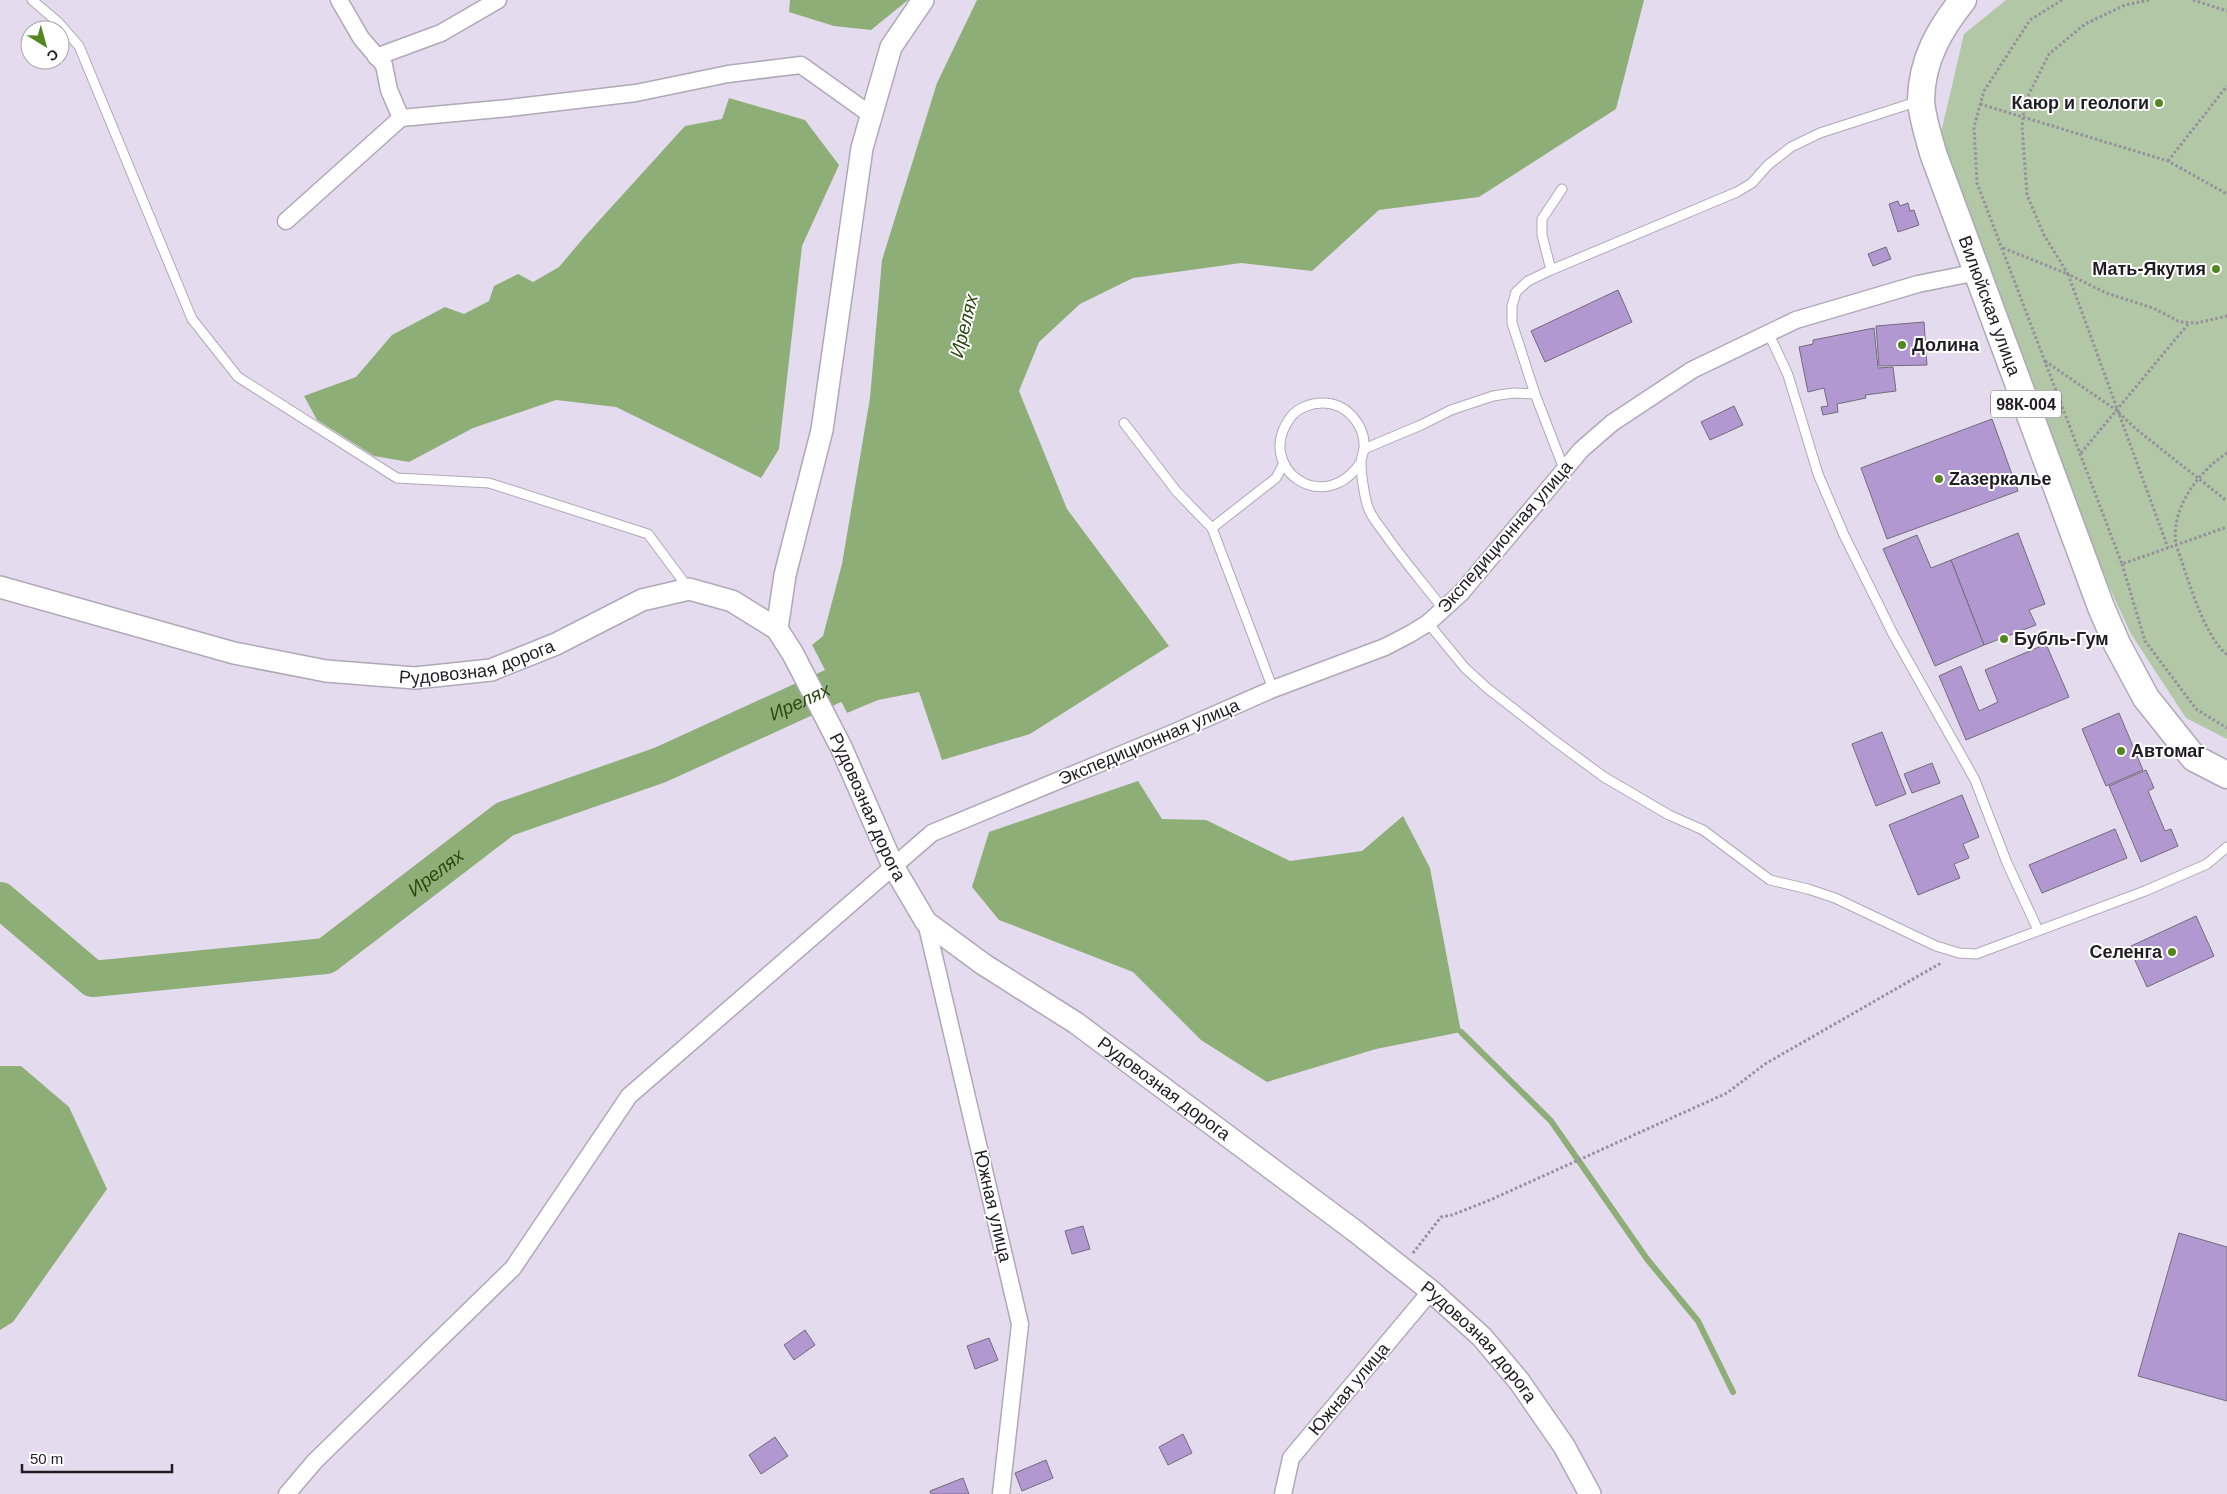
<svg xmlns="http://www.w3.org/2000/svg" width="2227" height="1494" viewBox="0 0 2227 1494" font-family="Arial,sans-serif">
<rect width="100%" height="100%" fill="#e4dcee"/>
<path fill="#b2c7a5" d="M 2006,0 L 2227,0 L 2227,739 L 2186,718 L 2131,634 L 2099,565 L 1940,137 L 1964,34 Z"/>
<g fill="#8eae78">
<path d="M 790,0 L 908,0 L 871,30 L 834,26 L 789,12 Z"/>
<path d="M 977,0 L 1644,0 L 1616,109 L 1479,197 L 1379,210 L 1312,271 L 1241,263 L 1133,278 L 1080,304 L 1039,342 L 1019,391 L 1067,509 L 1169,646 L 1030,734 L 942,760 L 919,692 L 878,700 L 847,713 L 812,645 L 823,636 L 842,564 L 870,398 L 882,260 L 937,83 Z"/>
<path d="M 729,98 L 805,120 L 839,165 L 802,246 L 779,449 L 761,478 L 616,407 L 556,400 L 473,428 L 409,462 L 374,456 L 317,420 L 304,396 L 356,377 L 392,335 L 445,307 L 464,314 L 489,301 L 494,286 L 518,274 L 533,282 L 559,267 L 586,235 L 685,126 L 722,119 Z"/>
<path d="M 1138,781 L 1162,819 L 1206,820 L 1290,861 L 1362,851 L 1403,816 L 1430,868 L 1461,1032 L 1376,1049 L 1267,1082 L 1201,1040 L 1133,972 L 999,920 L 972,887 L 989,832 Z"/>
<path d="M 0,1066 L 21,1066 L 69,1107 L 107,1189 L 13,1322 L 0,1330 Z"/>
</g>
<path fill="#e4dcee" d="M 812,645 L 847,713 L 845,714 L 810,646 Z"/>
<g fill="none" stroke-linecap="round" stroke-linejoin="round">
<path stroke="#8eae78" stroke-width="6" d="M 1461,1032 L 1551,1121 L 1647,1259 L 1698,1321 L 1733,1392"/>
<path stroke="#8eae78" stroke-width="36" id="s1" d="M 0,900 L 93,979 L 326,956 L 505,819 L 660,765 L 833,686 L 877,661"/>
</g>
<g fill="#b298d0" stroke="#726c7b">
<path d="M 1898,201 L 1900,206 L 1908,203 L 1910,211 L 1914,210 L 1919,225 L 1898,232 L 1889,204 Z"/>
<path d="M 1886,247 L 1891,259 L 1873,266 L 1868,254 Z"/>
<path d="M 1618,290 L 1632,322 L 1545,362 L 1531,331 Z"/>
<path d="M 1924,322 L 1927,365 L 1879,366 L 1876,326 Z"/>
<path d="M 1874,328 L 1878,368 L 1893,367 L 1896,391 L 1865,395 L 1866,398 L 1837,404 L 1838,412 L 1823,415 L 1821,407 L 1828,406 L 1824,388 L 1808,392 L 1799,347 L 1813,344 L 1813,340 Z"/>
<path d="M 1734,406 L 1743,425 L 1710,440 L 1701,422 Z"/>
<path d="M 1992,419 L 2018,491 L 1887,539 L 1861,468 Z"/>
<path d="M 2018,533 L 2045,604 L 2029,610 L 2036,625 L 1984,645 L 1951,560 Z"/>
<path d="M 1917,535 L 1931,568 L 1951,560 L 1984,645 L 1935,666 L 1883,549 Z"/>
<path d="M 2046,644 L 2069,697 L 1966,740 L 1939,676 L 1961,666 L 1979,711 L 1998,702 L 1985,670 Z"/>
<path d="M 2119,713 L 2143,770 L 2106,786 L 2082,729 Z"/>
<path d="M 1882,732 L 1906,794 L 1876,806 L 1852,744 Z"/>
<path d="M 1932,763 L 1940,783 L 1912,793 L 1904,774 Z"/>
<path d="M 2146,770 L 2154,788 L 2148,791 L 2165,831 L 2171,829 L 2178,846 L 2141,862 L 2109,786 Z"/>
<path d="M 1962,795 L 1979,837 L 1963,844 L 1969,858 L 1954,864 L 1960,878 L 1918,895 L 1889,825 Z"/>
<path d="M 2115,829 L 2127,858 L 2042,893 L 2029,865 Z"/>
<path d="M 2196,916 L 2214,956 L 2147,987 L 2129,947 Z"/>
<path d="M 1083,1226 L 1090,1249 L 1072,1254 L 1065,1231 Z"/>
<path d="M 2179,1233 L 2227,1247 L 2227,1401 L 2138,1376 Z"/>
<path d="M 805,1330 L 815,1345 L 794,1360 L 784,1345 Z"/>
<path d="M 989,1338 L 998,1360 L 975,1369 L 967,1346 Z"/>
<path d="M 1183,1434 L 1192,1453 L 1168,1465 L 1159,1447 Z"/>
<path d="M 775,1437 L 788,1456 L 761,1474 L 749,1455 Z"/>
<path d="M 1046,1460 L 1053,1478 L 1022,1491 L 1015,1473 Z"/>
<path d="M 963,1478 L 969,1494 L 931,1494 L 930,1491 Z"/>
</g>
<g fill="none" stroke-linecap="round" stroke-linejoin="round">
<defs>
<g id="service">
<path d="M 32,0 L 58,22 L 79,46 L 192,319 L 238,377 L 397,478 L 489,483 L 648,534 L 689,589"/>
<path d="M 1551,270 L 1542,235 L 1542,219 L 1562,189"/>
<path d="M 1768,332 L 1788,375 L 1818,474 L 1844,535 L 1893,634 L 1975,780 L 2007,863 L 2038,930"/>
<path d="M 1124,423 L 1177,492 L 1212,528"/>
<path d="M 1364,449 L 1421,425 L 1451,410 L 1493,396 L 1513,393 L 1535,394"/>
<path d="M 1361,462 C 1324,518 1254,468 1290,418 C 1297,408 1311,403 1323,403 C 1347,403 1366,426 1364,449 C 1363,454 1361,458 1361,463 C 1361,474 1365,503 1370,512 C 1374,520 1380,527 1385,534 C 1403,560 1424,584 1443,609"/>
<path d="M 1564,469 L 1535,394 L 1512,323 L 1512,306 L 1516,292 L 1528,281 L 1551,270 L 1737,192 L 1752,183 L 1768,165 L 1791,147 L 1820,133 L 1919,101"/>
<path d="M 1428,623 L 1465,668 L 1487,688 L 1555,741 L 1604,777 L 1669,815 L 1703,830 L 1770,880 L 1808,889 L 1835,898 L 1936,946 L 1959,953 L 1976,954 L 2145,891 L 2207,864 L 2227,847"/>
<path d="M 1273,689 L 1212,528 L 1276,478 L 1284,463"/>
</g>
<g id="minor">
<path d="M 339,0 L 361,38 L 384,65 L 389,90 L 401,118"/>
<path d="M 376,57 L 441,33 L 498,0"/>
<path d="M 286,221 L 401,118 L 509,108 L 636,93 L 728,74 L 801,65 L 871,115"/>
<path d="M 926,922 L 1020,1324 L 1001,1494"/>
<path d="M 287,1494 L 315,1461 L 513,1268 L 629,1096 L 932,833 L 1173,733 L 1273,689 L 1385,647 L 1410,634 L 1428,623 L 1461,593 L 1581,450 L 1612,423 L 1692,370 L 1796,320 L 1918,284 L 1978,272"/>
<path d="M 1283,1494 L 1291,1458 L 1431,1291"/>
</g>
<g id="tertiary">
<path id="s2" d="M 0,587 L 234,653 L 326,671 L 415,678 L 491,670 L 556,644 L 642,600 L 689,589 L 732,601 L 777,629 L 793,654 L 841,747 L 893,866 L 926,922 L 983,964 L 1076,1023 L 1355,1231 L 1431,1291 L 1482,1337 L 1519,1381 L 1564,1446 L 1590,1494"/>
<path d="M 777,629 L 785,575 L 822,430 L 862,148 L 891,47 L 923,0"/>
</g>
<g id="primary">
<path id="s3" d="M 1963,0 C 1939,30 1922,60 1921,99 C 1921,114 1929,138 1933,153 L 2101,607 L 2117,644 L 2146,698 L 2194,758 L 2227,775"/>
</g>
</defs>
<use href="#service" stroke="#afa8b8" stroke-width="11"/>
<use href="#minor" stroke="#afa8b8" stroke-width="19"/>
<use href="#tertiary" stroke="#afa8b8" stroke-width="24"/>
<use href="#primary" stroke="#afa8b8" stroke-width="29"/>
<g stroke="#95909d" stroke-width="3" stroke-dasharray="2.5 2.5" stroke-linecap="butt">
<path d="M 2062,0 L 2030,20 L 1984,91 L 1974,127 L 1977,183 L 2122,564 L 2227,527"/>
<path d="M 2149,0 L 2125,5 L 2085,24 L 2049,54 L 2025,102 L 2022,126 L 2027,195 L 2044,235 L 2068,274 L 2106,293 L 2153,308 L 2180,322 L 2197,323 L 2227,316"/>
<path d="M 2193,0 L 2227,11"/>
<path d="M 1980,104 L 2168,161 L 2227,194"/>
<path d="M 2168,161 L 2227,86"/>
<path d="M 2003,248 L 2068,274 L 2168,548"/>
<path d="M 2045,361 L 2116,410 L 2136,429 L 2227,501"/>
<path d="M 2081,453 L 2189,323"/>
<path d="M 2227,453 C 2198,472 2170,509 2176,545 C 2188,577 2202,633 2227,655"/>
<path d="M 2122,564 L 2145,641 L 2196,709 L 2227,728"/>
<path d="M 1413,1253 L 1441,1217 L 1452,1215 L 1490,1200 L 1727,1093 L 1765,1064 L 1941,963"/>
</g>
<use href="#service" stroke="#fff" stroke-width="9"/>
<use href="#minor" stroke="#fff" stroke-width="16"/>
<use href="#tertiary" stroke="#fff" stroke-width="21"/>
<use href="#primary" stroke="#fff" stroke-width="26"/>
</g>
<g fill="#538820" stroke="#fff" stroke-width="2">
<circle cx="2159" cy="103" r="5"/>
<circle cx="2216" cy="269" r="5"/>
<circle cx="1902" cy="345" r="5"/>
<circle cx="1939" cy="479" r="5"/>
<circle cx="2004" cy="639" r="5"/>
<circle cx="2121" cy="751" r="5"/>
<circle cx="2172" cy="952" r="5"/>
</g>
<g text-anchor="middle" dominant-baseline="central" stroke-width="4" stroke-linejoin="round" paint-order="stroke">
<rect fill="#fff" stroke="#626165" stroke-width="1" x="1991" y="390.5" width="70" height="27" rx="4"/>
<g font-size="16" font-weight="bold" fill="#1f1d23">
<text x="2026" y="404">98К-004</text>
</g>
<g font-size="18" font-weight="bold" fill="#1f1d23" stroke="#fff" text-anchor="start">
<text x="2149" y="103" text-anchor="end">Каюр и геологи</text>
<text x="2206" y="269" text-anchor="end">Мать-Якутия</text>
<text x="1912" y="345">Долина</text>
<text x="1949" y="479">Zазеркалье</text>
<text x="2014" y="639">Бубль-Гум</text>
<text x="2131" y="751">Автомаг</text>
<text x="2162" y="952" text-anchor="end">Селенга</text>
</g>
<g font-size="18" fill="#1f1d23" stroke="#fff">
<text stroke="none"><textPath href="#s3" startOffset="328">Вилюйская улица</textPath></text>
<text transform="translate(1505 537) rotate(-49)">Экспедиционная улица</text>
<text stroke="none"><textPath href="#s2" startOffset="490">Рудовозная дорога</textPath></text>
<text transform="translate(1149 742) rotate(-23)">Экспедиционная улица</text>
<text stroke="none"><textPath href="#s2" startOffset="1015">Рудовозная дорога</textPath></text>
<text stroke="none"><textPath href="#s2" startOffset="1435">Рудовозная дорога</textPath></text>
<text transform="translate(993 1206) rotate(77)">Южная улица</text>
<text stroke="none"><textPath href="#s2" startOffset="1840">Рудовозная дорога</textPath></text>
<text transform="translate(1349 1389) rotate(-50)">Южная улица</text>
</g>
<g font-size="19" font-style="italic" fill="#2b490f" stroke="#fff">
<text transform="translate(964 326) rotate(-76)">Ирелях</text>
<text stroke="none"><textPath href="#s1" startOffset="899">Ирелях</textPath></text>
<text stroke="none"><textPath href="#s1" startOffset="494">Ирелях</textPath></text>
</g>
</g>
<g transform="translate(45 45) rotate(143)"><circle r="24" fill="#ffffff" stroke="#a5a5a7"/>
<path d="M0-4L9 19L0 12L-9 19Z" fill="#538820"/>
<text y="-8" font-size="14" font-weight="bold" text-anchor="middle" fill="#1f1d23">С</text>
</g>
<path d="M22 1464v8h150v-8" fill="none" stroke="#1f1d23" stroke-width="2.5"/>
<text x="30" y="1464" font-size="15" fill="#1f1d23" stroke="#ffffff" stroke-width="4" paint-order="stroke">50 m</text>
</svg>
